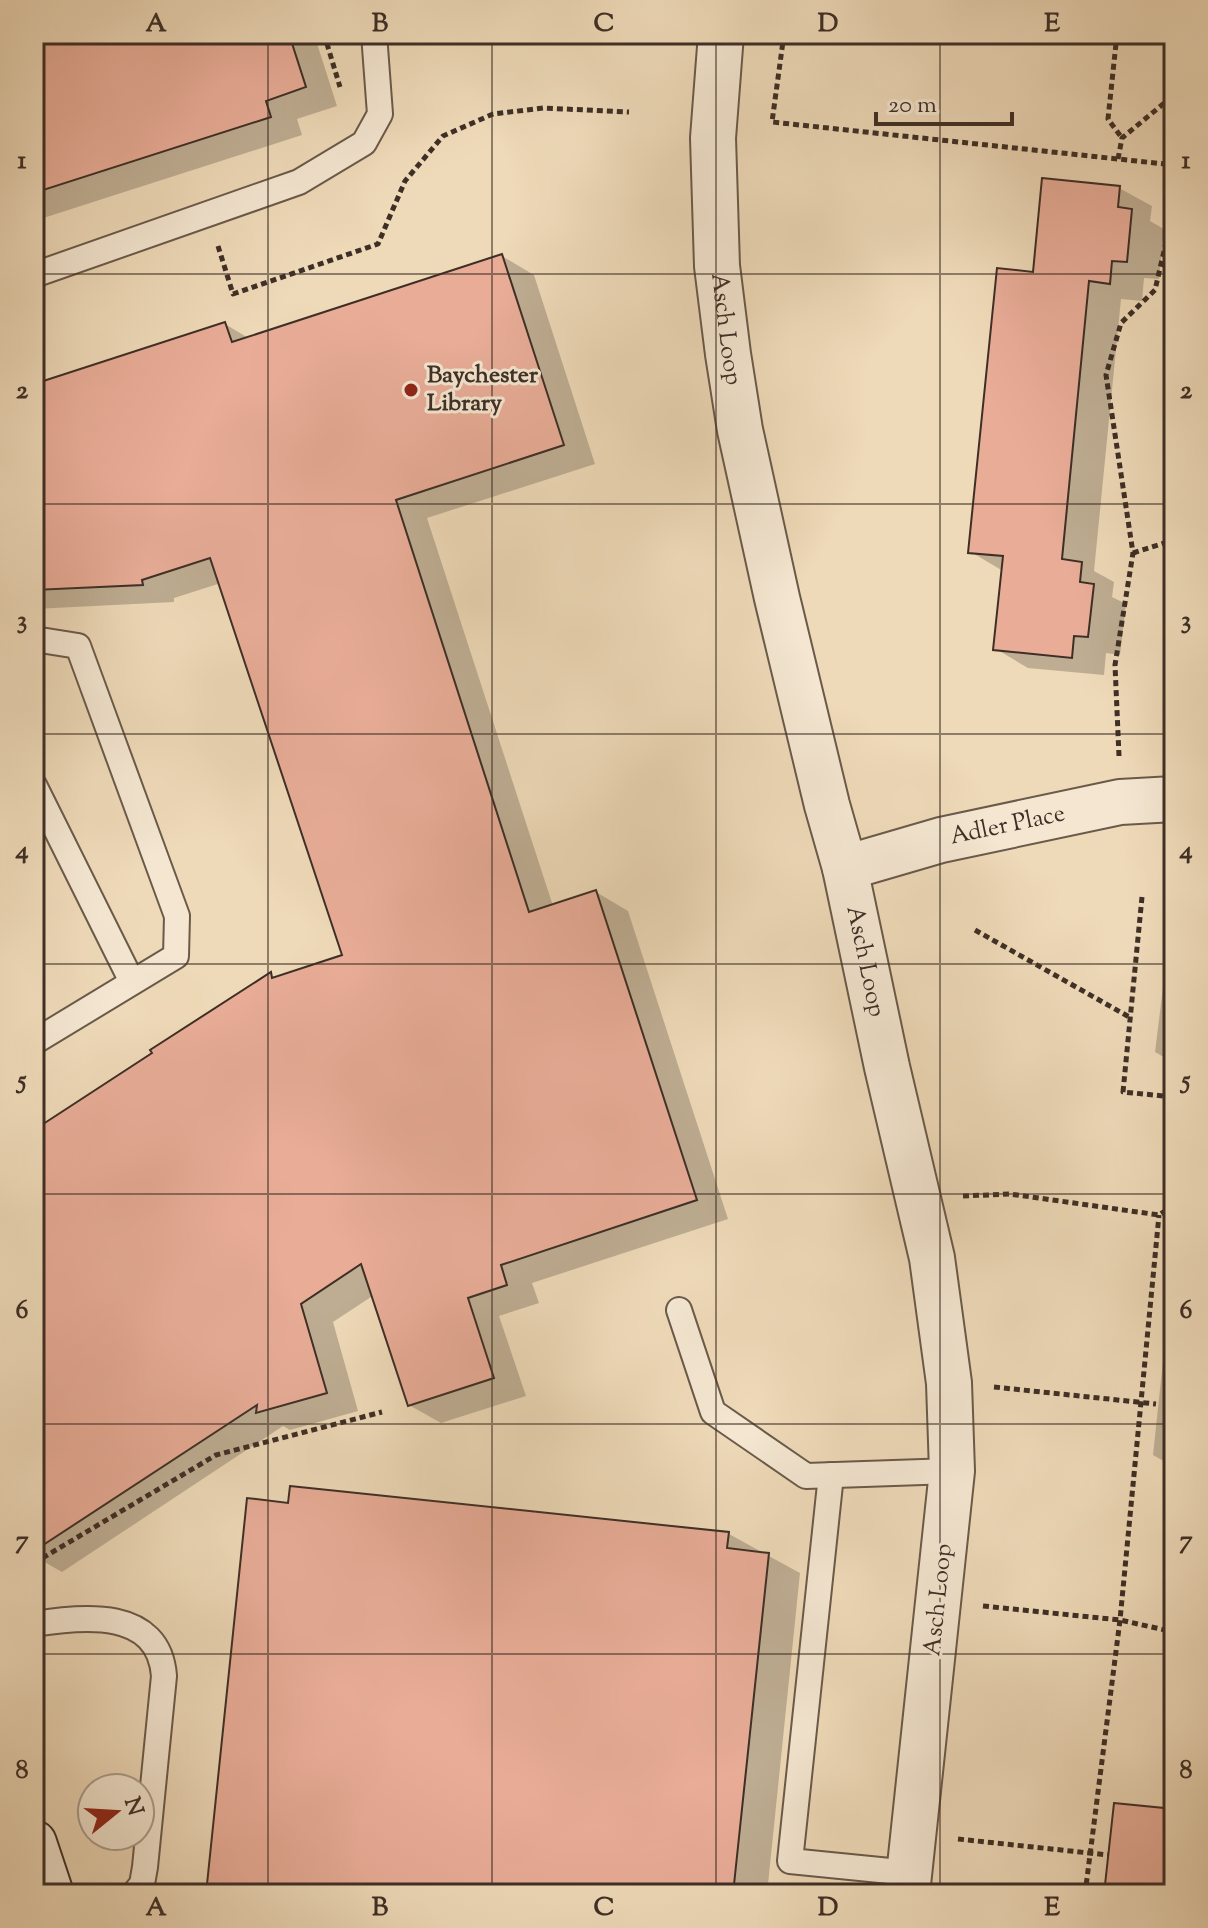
<svg xmlns="http://www.w3.org/2000/svg" width="1208" height="1928" viewBox="0 0 1208 1928" font-family="'Sorts Mill Goudy',serif">
<rect width="100%" height="100%" fill="#eed9b8"/>
<filter id="stains"><feTurbulence type="fractalNoise" baseFrequency=".0025" numOctaves="4"/><feColorMatrix values="0 0 0 0 .2 0 0 0 0 .09 0 0 0 0 .02 0 0 0 .5 -.17"/></filter>
<radialGradient id="worn" r=".72"><stop offset=".6" stop-color="#630" stop-opacity="0"/><stop offset="1" stop-color="#630" stop-opacity=".3"/></radialGradient>
<g fill="#0003">
<path d="M 34,34 L 314,34 L 337,106 L 297,119 L 302,135 L 34,221 Z"/>
<path d="M 1119,188 L 1152,206 L 1150,221 L 1164,229 L 1159,279 L 1144,278 L 1142,301 L 1121,299 L 1094,571 L 1114,582 L 1112,597 L 1126,604 L 1120,655 L 1106,653 L 1104,675 L 1028,668 L 996,649 L 1003,571 L 971,552 L 1035,274 Z"/>
<path d="M 502,256 L 534,275 L 595,464 L 427,518 L 553,906 L 596,892 L 628,911 L 728,1219 L 532,1283 L 539,1303 L 499,1316 L 526,1396 L 441,1423 L 409,1405 L 374,1295 L 333,1322 L 358,1411 L 290,1430 L 283,1426 L 62,1572 L 34,1556 L 34,1132 L 154,1054 L 271,975 L 277,978 L 344,956 L 221,583 L 174,598 L 174,602 L 34,609 L 34,387 L 225,324 L 250,339 Z"/>
<path d="M 1164,979 L 1174,980 L 1174,1063 L 1155,1052 Z"/>
<path d="M 1163,1361 L 1174,1362 L 1174,1467 L 1153,1455 Z"/>
<path d="M 729,1534 L 800,1573 L 767,1894 L 208,1894 Z"/>
</g>
<g fill="#e8ac97" stroke="#3e2f26" stroke-width="2">
<path d="M 34,34 L 289,34 L 306,87 L 266,101 L 271,117 L 34,193 Z"/>
<path d="M 1042,178 L 1120,186 L 1118,207 L 1132,209 L 1127,262 L 1112,261 L 1110,284 L 1089,281 L 1062,559 L 1082,562 L 1080,582 L 1094,584 L 1088,637 L 1074,636 L 1072,658 L 993,650 L 1003,556 L 968,553 L 997,268 L 1033,272 Z"/>
<path d="M 502,254 L 564,445 L 396,500 L 529,912 L 596,890 L 697,1200 L 501,1265 L 507,1285 L 468,1298 L 494,1378 L 408,1406 L 361,1264 L 301,1304 L 327,1393 L 256,1413 L 257,1405 L 34,1551 L 34,1130 L 152,1053 L 150,1050 L 271,972 L 272,978 L 342,955 L 210,558 L 142,580 L 143,585 L 34,590 L 34,384 L 225,322 L 232,342 Z"/>
<path d="M 290,1486 L 729,1532 L 727,1548 L 769,1553 L 733,1894 L 206,1894 L 247,1498 L 288,1503 Z"/>
<path d="M 1114,1803 L 1174,1809 L 1174,1894 L 1104,1894 Z"/>
</g>
<g fill="none" stroke-linecap="round" stroke-linejoin="round">
<defs>
<g id="service">
<path d="M 34,275 L 299,182 L 364,143 L 380,114 L 374,34"/>
<path d="M 34,639 L 78,646 L 177,916 L 176,956 L 34,1042"/>
<path d="M 34,785 L 132,982"/>
<path d="M 679,1310 L 713,1412 L 806,1476 L 952,1471"/>
<path d="M 831,1475 L 790,1861 L 910,1873"/>
<path d="M 34,1624 C 83,1616 159,1608 164,1676 L 145,1867 L 142,1884 L 134,1894"/>
</g>
<g id="minor">
<path id="s1" d="M 721,34 L 713,138 L 717,266 L 728,354 L 740,430 L 777,598 L 827,805 L 845,868 L 887,1067 L 932,1258 L 949,1383 L 952,1471 L 907,1894"/>
<path id="s2" d="M 845,868 L 941,840 L 1120,802 L 1174,799"/>
</g>
<path id="secondary" d="M 34,1843 L 51,1894"/>
</defs>
<use href="#service" stroke="#6a5a4a" stroke-width="28"/>
<use href="#minor" stroke="#6a5a4a" stroke-width="48"/>
<use href="#secondary" stroke="#3e2f26" stroke-width="48"/>
<g stroke="#3e2f26" stroke-width="5" stroke-dasharray="6 4" stroke-linecap="butt">
<path d="M 324,34 L 340,87"/>
<path d="M 784,34 L 772,122 L 1174,165"/>
<path d="M 1117,34 L 1108,119 L 1122,138"/>
<path d="M 1118,159 L 1122,138 L 1174,95"/>
<path d="M 218,246 L 233,294 L 378,244 L 405,181 L 443,136 L 493,114 L 543,108 L 629,112"/>
<path d="M 1133,553 L 1174,540"/>
<path d="M 1119,756 L 1115,665 L 1133,553 L 1106,375 L 1121,323 L 1155,290 L 1174,208"/>
<path d="M 1142,897 L 1123,1092 L 1174,1097"/>
<path d="M 975,930 L 1131,1018"/>
<path d="M 963,1196 L 1010,1194 L 1159,1215 L 1174,1205"/>
<path d="M 994,1387 L 1156,1404"/>
<path d="M 34,1563 L 216,1455 L 382,1412"/>
<path d="M 983,1606 L 1120,1620 L 1174,1632"/>
<path d="M 958,1839 L 1108,1855"/>
<path d="M 1085,1894 L 1120,1620 L 1159,1215"/>
</g>
<use href="#service" stroke="#f4e6d1" stroke-width="24"/>
<use href="#minor" stroke="#f4e6d1" stroke-width="44"/>
<use href="#secondary" stroke="#f4e6d1" stroke-width="44"/>
</g>
<path fill="none" stroke="#3e2f26" stroke-width="2" stroke-opacity="0.55" d="M 268,34 L 268,1894M 492,34 L 492,1894M 716,34 L 716,1894M 940,34 L 940,1894M 34,274 L 1174,274M 34,504 L 1174,504M 34,734 L 1174,734M 34,964 L 1174,964M 34,1194 L 1174,1194M 34,1424 L 1174,1424M 34,1654 L 1174,1654"/>
<circle fill="#8f2418" stroke="#f4e6d1" stroke-width="3" cx="411" cy="390" r="8"/>
<g text-anchor="middle" dominant-baseline="central" stroke-width="6" stroke-linejoin="round" paint-order="stroke">
<g font-size="24" fill="#3e2f26" stroke="#f4e6d1">
<text stroke="none"><textPath href="#s1" startOffset="296">Asch Loop</textPath></text>
<text stroke="none"><textPath href="#s2" startOffset="168">Adler Place</textPath></text>
<text stroke="none"><textPath href="#s1" startOffset="944">Asch Loop</textPath></text>
<text transform="translate(939 1600) rotate(-84)">Asch Loop</text>
</g>
<g font-size="24" font-weight="bold" fill="#3e2f26" stroke="#f4e6d1" text-anchor="start">
<text x="427" y="376">Baychester<tspan x="427" dy="28">Library</tspan></text>
</g>
</g>
<rect width="1208" height="1928" fill="none" stroke="#eed9b8" stroke-width="88"/>
<g transform="translate(116 1812) rotate(72)"><circle r="38" fill="#f4e6d1" stroke="#ab9d8d" stroke-width="2"/>
<path d="M0-6L14 30L0 20L-14 30Z" fill="#8f2418"/>
<text y="-12" font-size="22" font-weight="bold" text-anchor="middle" fill="#3e2f26">N</text>
</g>
<path d="M876 112v12h136v-12" fill="none" stroke="#3e2f26" stroke-width="4"/>
<text x="888" y="112" font-size="24" fill="#3e2f26" stroke="#f4e6d1" stroke-width="6" paint-order="stroke">20 m</text>
<rect x="44" y="44" width="1120" height="1840" fill="none" stroke="#3e2f26" stroke-width="3"/>
<g font-size="26" text-anchor="middle" font-weight="bold" fill="#3e2f26">
<text x="156" y="31">A</text>
<text x="380" y="31">B</text>
<text x="604" y="31">C</text>
<text x="828" y="31">D</text>
<text x="1052" y="31">E</text>
<text x="22" y="168">1</text>
<text x="1186" y="168">1</text>
<text x="22" y="398">2</text>
<text x="1186" y="398">2</text>
<text x="22" y="628">3</text>
<text x="1186" y="628">3</text>
<text x="22" y="858">4</text>
<text x="1186" y="858">4</text>
<text x="22" y="1088">5</text>
<text x="1186" y="1088">5</text>
<text x="22" y="1318">6</text>
<text x="1186" y="1318">6</text>
<text x="22" y="1548">7</text>
<text x="1186" y="1548">7</text>
<text x="22" y="1778">8</text>
<text x="1186" y="1778">8</text>
<text x="156" y="1915">A</text>
<text x="380" y="1915">B</text>
<text x="604" y="1915">C</text>
<text x="828" y="1915">D</text>
<text x="1052" y="1915">E</text>
</g>
<rect width="100%" height="100%" filter="url(#stains)"/>
<rect width="100%" height="100%" fill="url(#worn)"/>
</svg>
